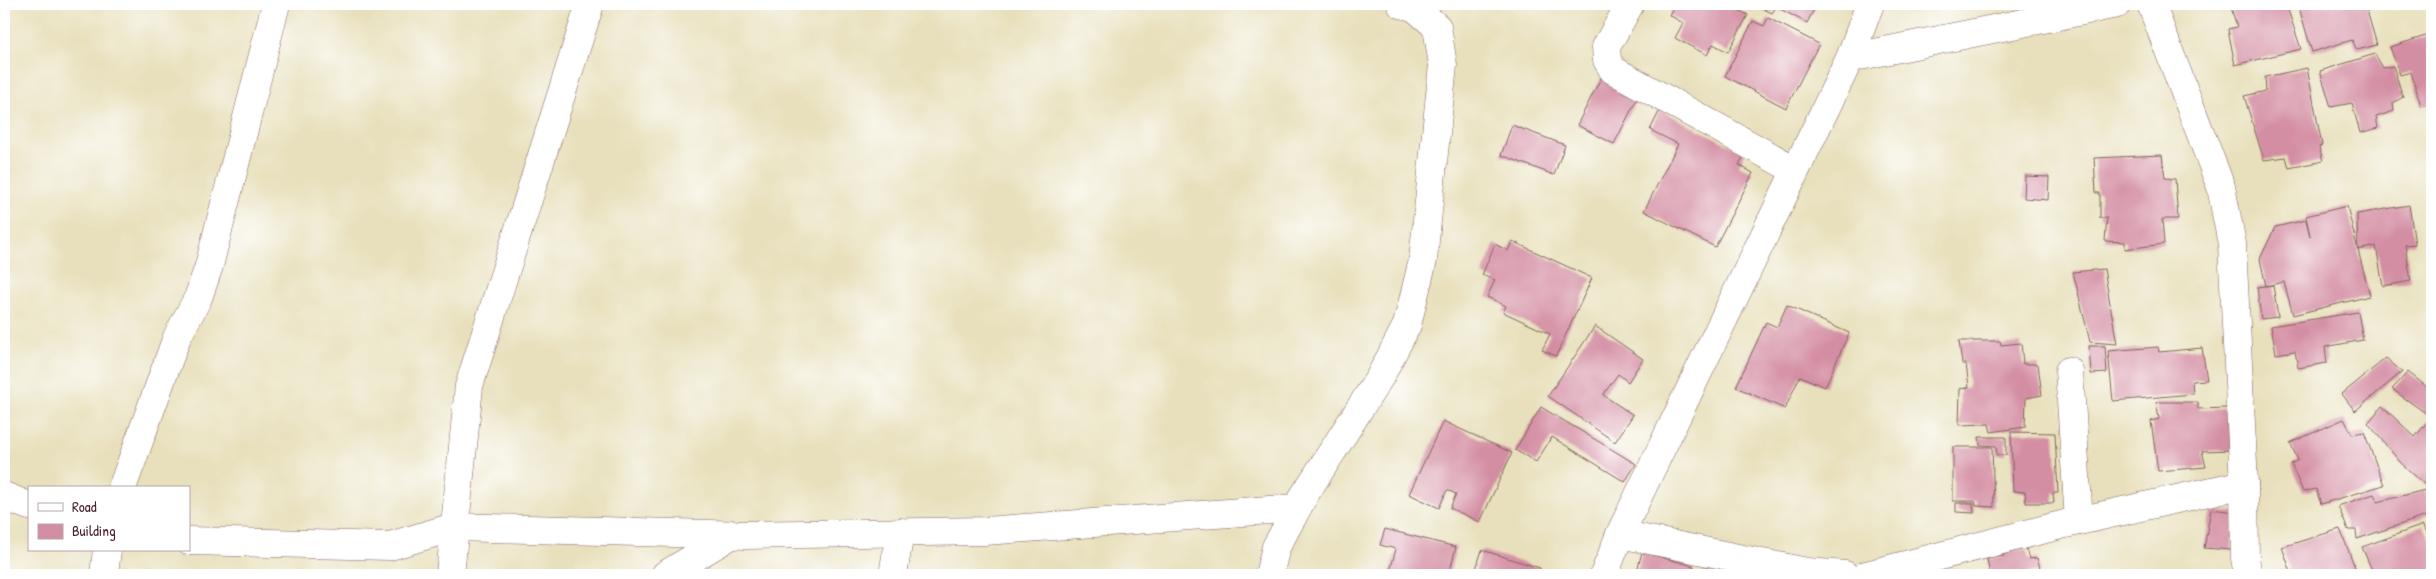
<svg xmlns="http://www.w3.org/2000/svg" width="2436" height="579" viewBox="0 0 2436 579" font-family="'Patrick Hand',sans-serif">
<rect width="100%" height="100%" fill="#fff"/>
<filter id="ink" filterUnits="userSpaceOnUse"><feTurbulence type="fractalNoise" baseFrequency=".02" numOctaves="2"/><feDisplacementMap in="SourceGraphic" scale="10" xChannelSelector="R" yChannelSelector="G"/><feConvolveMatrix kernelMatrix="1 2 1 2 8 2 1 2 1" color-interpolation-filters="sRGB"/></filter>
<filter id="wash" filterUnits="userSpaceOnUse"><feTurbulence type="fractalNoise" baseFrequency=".0096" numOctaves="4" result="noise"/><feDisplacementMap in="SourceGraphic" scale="20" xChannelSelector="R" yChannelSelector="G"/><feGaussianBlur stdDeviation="1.12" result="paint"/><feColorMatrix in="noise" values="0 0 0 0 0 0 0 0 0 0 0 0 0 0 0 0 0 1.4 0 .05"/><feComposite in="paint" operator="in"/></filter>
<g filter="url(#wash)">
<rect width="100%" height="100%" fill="#e8e0bc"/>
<g id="blocks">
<g fill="#d48ea3">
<path d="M 1675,4 L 1727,4 L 1748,15 L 1728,52 L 1713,44 L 1707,55 L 1675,38 L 1683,23 L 1669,15 Z"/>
<path d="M 1753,4 L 1817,4 L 1807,23 L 1776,7 L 1772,13 Z"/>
<path d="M 2230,4 L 2286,4 L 2301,49 L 2235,65 L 2228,29 L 2237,27 Z"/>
<path d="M 2298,4 L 2365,4 L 2377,45 L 2357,50 L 2352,40 L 2312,52 Z"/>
<path d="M 1768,18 L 1819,44 L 1786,108 L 1725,76 L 1753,21 L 1764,26 Z"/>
<path d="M 2432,34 L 2432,103 L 2421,106 L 2411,72 L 2400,75 L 2390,47 Z"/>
<path d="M 2375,54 L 2383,68 L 2393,66 L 2403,97 L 2393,103 L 2394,111 L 2376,117 L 2378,128 L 2360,133 L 2352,103 L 2331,107 L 2320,71 Z"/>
<path d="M 2307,68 L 2322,145 L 2319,147 L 2323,161 L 2289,168 L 2286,157 L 2264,160 L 2244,96 L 2266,91 L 2265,77 Z"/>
<path d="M 1601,78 L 1638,97 L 1614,144 L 1577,125 Z"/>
<path d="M 1660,110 L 1745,153 L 1739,165 L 1753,173 L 1715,247 L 1644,211 L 1678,144 L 1650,130 Z"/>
<path d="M 1512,125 L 1565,145 L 1554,175 L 1501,155 Z"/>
<path d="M 2162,155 L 2165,178 L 2175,179 L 2178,219 L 2162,219 L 2164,244 L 2125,249 L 2125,242 L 2105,241 L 2107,218 L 2100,218 L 2100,193 L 2096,193 L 2094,158 Z"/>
<path d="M 2025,176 L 2049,177 L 2048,200 L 2024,198 Z"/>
<path d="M 2409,205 L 2415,244 L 2405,245 L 2411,281 L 2383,286 L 2376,246 L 2358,250 L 2370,296 L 2293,315 L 2284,282 L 2266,286 L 2260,259 L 2275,227 L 2306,220 L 2310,236 L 2306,216 L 2347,206 L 2358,250 L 2357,214 Z"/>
<path d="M 1512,241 L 1592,278 L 1556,356 L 1542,350 L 1550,334 L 1503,312 L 1506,306 L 1487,297 L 1495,280 L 1482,275 L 1495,244 L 1508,251 Z"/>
<path d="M 2104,269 L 2117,344 L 2090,342 L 2073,272 Z"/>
<path d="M 2273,285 L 2278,317 L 2261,319 L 2257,287 Z"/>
<path d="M 1787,305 L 1849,333 L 1825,387 L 1800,376 L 1785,409 L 1736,387 L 1766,322 L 1777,327 Z"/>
<path d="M 2358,312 L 2363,340 L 2325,347 L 2327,363 L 2298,368 L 2295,351 L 2276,354 L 2271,326 Z"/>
<path d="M 1595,326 L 1643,359 L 1628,382 L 1618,374 L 1603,395 L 1633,415 L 1615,442 L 1548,396 Z"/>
<path d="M 1959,341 L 2000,341 L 2001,345 L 2021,343 L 2023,364 L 2038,364 L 2042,395 L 2026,398 L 2025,427 L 1991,432 L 1989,424 L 1959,425 L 1960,389 L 1969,387 L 1966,364 L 1962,364 Z"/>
<path d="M 2089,346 L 2105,346 L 2107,373 L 2091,374 Z"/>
<path d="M 2158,347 L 2159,352 L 2202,348 L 2207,380 L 2192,381 L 2193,394 L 2113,401 L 2108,351 Z"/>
<path d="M 2386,358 L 2402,372 L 2355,411 L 2342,394 Z"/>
<path d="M 2408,372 L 2432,391 L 2432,476 L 2426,486 L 2400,462 L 2368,423 L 2382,406 L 2415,437 L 2431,417 L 2392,389 Z"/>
<path d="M 2156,402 L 2198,402 L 2198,409 L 2228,408 L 2235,450 L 2202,451 L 2206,467 L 2158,471 L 2151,421 L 2159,419 Z"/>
<path d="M 1541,407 L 1636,464 L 1625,482 L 1552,437 L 1536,462 L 1515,450 Z"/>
<path d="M 2344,419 L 2352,434 L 2364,432 L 2384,485 L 2321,504 L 2316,489 L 2303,492 L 2291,464 L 2298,460 L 2290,443 Z"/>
<path d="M 1443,421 L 1512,453 L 1480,522 L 1450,508 L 1456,494 L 1447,490 L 1439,508 L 1409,494 Z"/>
<path d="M 2011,432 L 2055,433 L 2058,493 L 2053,493 L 2054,503 L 2026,503 L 2025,492 L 2013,491 Z"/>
<path d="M 1979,437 L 2006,437 L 2006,455 L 1997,455 L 1996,446 L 1980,445 Z"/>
<path d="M 1953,447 L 1992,447 L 1994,507 L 1976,506 L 1975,501 L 1953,501 Z"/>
<path d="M 2425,490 L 2432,514 L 2357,539 L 2356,530 L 2348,530 L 2338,506 L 2374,494 L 2378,502 Z"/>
<path d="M 1956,503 L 1973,503 L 1974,513 L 1956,512 Z"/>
<path d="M 2211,509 L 2235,512 L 2232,550 L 2204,548 Z"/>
<path d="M 2423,525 L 2432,541 L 2432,575 L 2374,575 L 2362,547 Z"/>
<path d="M 1385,529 L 1456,547 L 1449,575 L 1389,575 L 1396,549 L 1380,545 Z"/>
<path d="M 2340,529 L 2358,575 L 2292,575 L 2282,547 Z"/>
<path d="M 2026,549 L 2029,559 L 2037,558 L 2041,571 L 2027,573 L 2027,575 L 1990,575 L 1987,559 L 2004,556 L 2004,552 Z"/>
<path d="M 1482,550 L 1540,568 L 1537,575 L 1474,575 Z"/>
<path d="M 1642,552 L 1694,566 L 1692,575 L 1636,575 Z"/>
<path d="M 1704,571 L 1722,574 L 1722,575 L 1703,575 Z"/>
</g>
</g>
</g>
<g filter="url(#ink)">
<use href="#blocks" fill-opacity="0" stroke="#81635e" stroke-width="1"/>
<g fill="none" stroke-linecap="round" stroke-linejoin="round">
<defs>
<g id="street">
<path d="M 1630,4 L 1606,47 L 1607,60 L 1613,70 L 1795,170"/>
<path d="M 2151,4 L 2221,187 L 2232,244 L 2244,484 L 2245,558 L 2248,575"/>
<path d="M 1850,58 L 2117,4"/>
<path d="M 2069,371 L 2079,521"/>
<path d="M 122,488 L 177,337 L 198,298 L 209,266 L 276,4"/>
<path d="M 4,496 L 29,506"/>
<path d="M 1620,534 L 1807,572 L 1845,575"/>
<path d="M 189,541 L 390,546 L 454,527 L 746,535 L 985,531 L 1297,508"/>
<path d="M 104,575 L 107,550"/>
<path d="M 450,575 L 469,386 L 590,4"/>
<path d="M 665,575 L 733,534"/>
<path d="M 893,575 L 900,532"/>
<path d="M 1269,575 L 1276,547 L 1305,494 L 1380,377 L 1407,325 L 1423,260 L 1443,65 L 1437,27 L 1414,7 L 1401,4"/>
<path d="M 1604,575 L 1620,534 L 1850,58 L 1870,4"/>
<path d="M 1866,575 L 2065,524 L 2244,484"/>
</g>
</defs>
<use href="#street" stroke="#81635e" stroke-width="29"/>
<use href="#street" stroke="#fff" stroke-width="28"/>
</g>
</g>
<rect width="2436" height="579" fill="none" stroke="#fff" stroke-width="20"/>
<rect x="28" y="486" width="162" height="65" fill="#ffffff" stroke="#b7a5aa"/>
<rect x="38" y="503" width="25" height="8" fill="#ffffff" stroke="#b7a5aa"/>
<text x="72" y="512" font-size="15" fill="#4a1f2b">Road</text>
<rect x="38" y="524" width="25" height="15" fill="#d48ea3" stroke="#b7a5aa"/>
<text x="72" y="536" font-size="15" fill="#4a1f2b">Building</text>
</svg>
